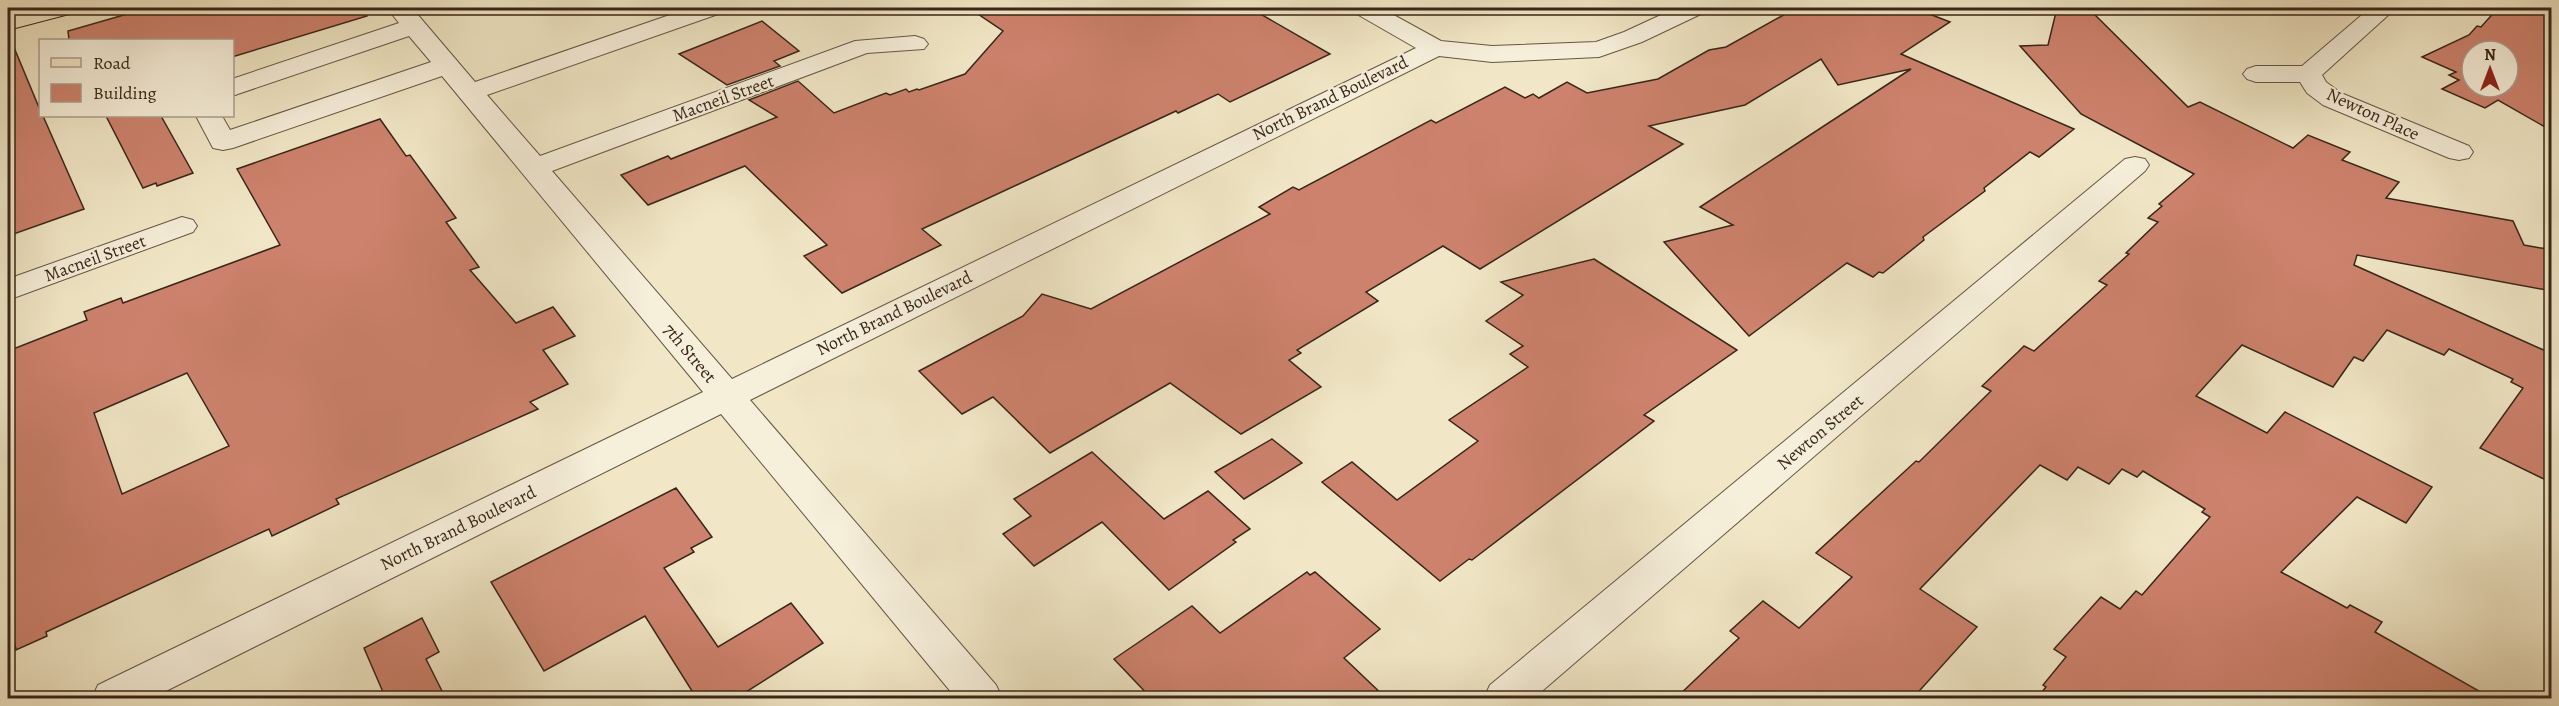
<svg xmlns="http://www.w3.org/2000/svg" width="2559" height="706" viewBox="0 0 2559 706" font-family="Alegreya,serif">
<rect width="100%" height="100%" fill="#f1e7c6"/>
<filter id="stains"><feTurbulence type="fractalNoise" baseFrequency=".00333" numOctaves="4"/><feColorMatrix values="0 0 0 0 .2 0 0 0 0 .09 0 0 0 0 .02 0 0 0 .5 -.17"/></filter>
<radialGradient id="worn" r=".72"><stop offset=".6" stop-color="#630" stop-opacity="0"/><stop offset="1" stop-color="#630" stop-opacity=".3"/></radialGradient>
<g fill="#cd826d" stroke="#382619" stroke-width="1.5" fill-rule="evenodd">
<path d="M 148,8 L 366,8 L 367,16 L 232,57 L 232,40 L 69,40 L 68,31 Z"/>
<path d="M 969,8 L 1250,8 L 1330,54 L 1230,102 L 1218,94 L 1178,113 L 1176,111 L 922,229 L 941,245 L 842,293 L 804,256 L 827,245 L 745,166 L 648,205 L 621,175 L 668,156 L 671,159 L 777,117 L 749,100 L 798,81 L 834,113 L 886,93 L 890,95 L 906,89 L 909,92 L 917,89 L 919,90 L 965,74 L 1003,31 Z"/>
<path d="M 1796,8 L 1914,8 L 1950,22 L 1901,54 L 2074,129 L 2039,157 L 2030,152 L 1984,188 L 1985,191 L 1923,237 L 1924,240 L 1883,273 L 1879,272 L 1873,277 L 1847,263 L 1749,336 L 1664,242 L 1733,225 L 1700,207 L 1911,69 L 1838,85 L 1821,59 L 1745,105 L 1649,126 L 1683,144 L 1480,269 L 1443,246 L 1366,292 L 1378,301 L 1297,350 L 1301,353 L 1289,360 L 1321,387 L 1241,434 L 1170,383 L 1050,453 L 993,397 L 962,414 L 919,371 L 1023,316 L 1042,294 L 1091,309 L 1270,214 L 1259,207 L 1293,187 L 1299,190 L 1431,120 L 1436,123 L 1505,87 L 1525,98 L 1533,94 L 1539,98 L 1567,82 L 1587,93 L 1658,79 L 1709,50 L 1726,47 Z"/>
<path d="M 2057,8 L 2088,8 L 2188,107 L 2200,102 L 2293,148 L 2308,135 L 2350,152 L 2342,160 L 2399,182 L 2386,198 L 2513,221 L 2524,245 L 2552,250 L 2552,291 L 2357,255 L 2354,265 L 2548,352 L 2552,347 L 2552,483 L 2480,448 L 2523,388 L 2511,382 L 2513,379 L 2449,349 L 2444,355 L 2387,330 L 2363,361 L 2354,357 L 2333,387 L 2242,345 L 2196,396 L 2267,433 L 2285,412 L 2432,487 L 2406,523 L 2357,497 L 2281,572 L 2347,608 L 2350,605 L 2382,622 L 2375,632 L 2493,699 L 2036,699 L 2046,687 L 2043,685 L 2066,657 L 2054,649 L 2101,597 L 2120,609 L 2136,591 L 2142,595 L 2210,517 L 2202,512 L 2205,509 L 2143,471 L 2137,477 L 2122,469 L 2109,484 L 2078,467 L 2067,480 L 2040,465 L 1920,589 L 1977,627 L 1912,699 L 1675,699 L 1739,638 L 1730,631 L 1763,601 L 1799,628 L 1852,577 L 1816,553 L 1916,461 L 1919,462 L 1991,391 L 1982,386 L 2018,352 L 2024,346 L 2034,351 L 2107,285 L 2099,281 L 2129,254 L 2126,253 L 2158,222 L 2148,218 L 2162,206 L 2159,204 L 2194,174 L 2081,114 L 2020,46 L 2048,45 Z"/>
<path d="M 2498,8 L 2521,8 L 2552,17 L 2552,131 L 2498,100 L 2485,108 L 2442,89 L 2459,80 L 2449,75 L 2456,72 L 2422,57 L 2469,35 L 2477,26 L 2481,27 ZM 2472,51 L 2508,51 L 2508,87 L 2472,87 Z"/>
<path d="M 762,21 L 799,51 L 774,61 L 780,66 L 727,85 L 679,54 Z"/>
<path d="M 8,33 L 40,110 L 40,116 L 43,116 L 84,209 L 8,236 Z"/>
<path d="M 106,116 L 161,116 L 193,173 L 157,186 L 156,183 L 143,188 Z"/>
<path d="M 380,119 L 406,156 L 410,155 L 456,218 L 446,222 L 479,267 L 470,270 L 516,323 L 553,307 L 575,336 L 543,350 L 568,384 L 530,402 L 538,409 L 336,499 L 339,504 L 272,536 L 269,529 L 46,632 L 47,636 L 16,650 L 15,644 L 8,647 L 8,351 L 87,320 L 84,312 L 121,298 L 123,303 L 280,245 L 237,169 ZM 187,373 L 229,446 L 122,494 L 94,413 Z"/>
<path d="M 1594,259 L 1737,350 L 1644,415 L 1654,421 L 1472,560 L 1469,559 L 1440,581 L 1322,482 L 1352,462 L 1397,500 L 1478,441 L 1449,420 L 1528,367 L 1510,354 L 1523,346 L 1486,321 L 1523,295 L 1501,282 Z"/>
<path d="M 1272,439 L 1302,463 L 1244,499 L 1215,472 Z"/>
<path d="M 1092,452 L 1164,519 L 1208,491 L 1250,529 L 1233,540 L 1236,542 L 1169,590 L 1102,522 L 1034,566 L 1003,534 L 1031,516 L 1014,499 Z"/>
<path d="M 676,488 L 712,537 L 691,548 L 694,552 L 664,568 L 718,647 L 791,603 L 823,643 L 735,699 L 697,699 L 645,616 L 544,671 L 491,582 Z"/>
<path d="M 1307,572 L 1310,575 L 1315,572 L 1380,629 L 1344,658 L 1387,699 L 1152,699 L 1114,659 L 1192,606 L 1220,633 Z"/>
<path d="M 422,618 L 439,652 L 426,659 L 446,699 L 386,699 L 364,648 Z"/>
</g>
<g fill="none" stroke-linecap="round" stroke-linejoin="round">
<defs>
<g id="minor">
<path d="M 387,8 L 412,8 L 475,82 L 690,8 L 724,8 L 721,13 L 487,95 L 540,156 L 855,41 L 915,36 L 924,39 L 928,44 L 924,49 L 867,53 L 552,171 L 732,379 L 1416,48 L 1355,13 L 1352,8 L 1381,8 L 1441,41 L 1492,46 L 1596,42 L 1624,32 L 1676,8 L 1706,8 L 1703,13 L 1642,42 L 1599,57 L 1492,62 L 1439,56 L 750,400 L 996,685 L 1002,698 L 956,698 L 721,414 L 152,698 L 92,698 L 98,685 L 703,392 L 442,76 L 233,148 L 223,150 L 213,148 L 196,116 L 222,116 L 230,130 L 431,62 L 409,36 L 232,96 L 232,79 L 399,23 Z"/>
<path d="M 2370,8 L 2396,8 L 2322,75 L 2326,82 L 2341,93 L 2469,146 L 2473,152 L 2469,158 L 2459,160 L 2449,158 L 2323,105 L 2307,93 L 2300,82 L 2256,82 L 2247,79 L 2243,74 L 2247,69 L 2256,66 L 2302,66 Z"/>
<path d="M 2135,157 L 2145,159 L 2149,165 L 2145,171 L 1534,698 L 1484,698 L 1490,685 L 2125,159 Z"/>
<path d="M 182,217 L 193,220 L 197,226 L 193,232 L 8,300 L 8,279 Z"/>
</g>
<path id="major" d="M 38,8 L 76,8 L 73,13 L 8,30 L 8,16 Z"/>
</defs>
<use href="#minor" stroke="#665644" stroke-width="2"/>
<use href="#major" stroke="#382619" stroke-width="2"/>
<use href="#minor" fill="#f6efda" fill-rule="evenodd"/>
<use href="#major" fill="#f1e7c6" fill-rule="evenodd"/>
</g>
<g text-anchor="middle" dominant-baseline="central" stroke-width="4.5" stroke-linejoin="round" paint-order="stroke">
<g font-size="18" fill="#382619" stroke="#f6efda">
<text transform="translate(723 98) rotate(-20)">Macneil Street</text>
<text transform="translate(1330 98) rotate(-26)">North Brand Boulevard</text>
<text transform="translate(2373 114) rotate(25)">Newton Place</text>
<text transform="translate(95 258) rotate(-20)">Macneil Street</text>
<text transform="translate(894 313) rotate(-26)">North Brand Boulevard</text>
<text transform="translate(690 353) rotate(50)">7th Street</text>
<text transform="translate(1820 432) rotate(-40)">Newton Street</text>
<text transform="translate(458 528) rotate(-26)">North Brand Boulevard</text>
</g>
</g>
<rect width="2559" height="706" fill="none" stroke="#f1e7c6" stroke-width="30"/>
<rect x="9" y="9" width="2541" height="688" fill="none" stroke="#382619" stroke-width="3"/>
<rect x="15" y="15" width="2529" height="676" fill="none" stroke="#382619" stroke-width="1.5"/>
<rect x="39" y="39" width="195" height="78" fill="#f6efda" stroke="#aa9f8d" stroke-width="1.5"/>
<rect x="51" y="58" width="30" height="9" fill="#f1e7c6" stroke="#aa9f8d" stroke-width="1.5"/>
<text x="93" y="69" font-size="18" fill="#382619">Road</text>
<rect x="51" y="84" width="30" height="18" fill="#cd826d" stroke="#aa9f8d" stroke-width="1.5"/>
<text x="93" y="99" font-size="18" fill="#382619">Building</text>
<g transform="translate(2490 69)"><circle r="28" fill="#f6efda" stroke="#aa9f8d" stroke-width="1.5"/>
<path d="M0-4.5L10 22L0 15L-10 22Z" fill="#8f2418"/>
<text y="-9" font-size="16" font-weight="bold" text-anchor="middle" fill="#382619">N</text>
</g>
<rect width="100%" height="100%" filter="url(#stains)"/>
<rect width="100%" height="100%" fill="url(#worn)"/>
</svg>
